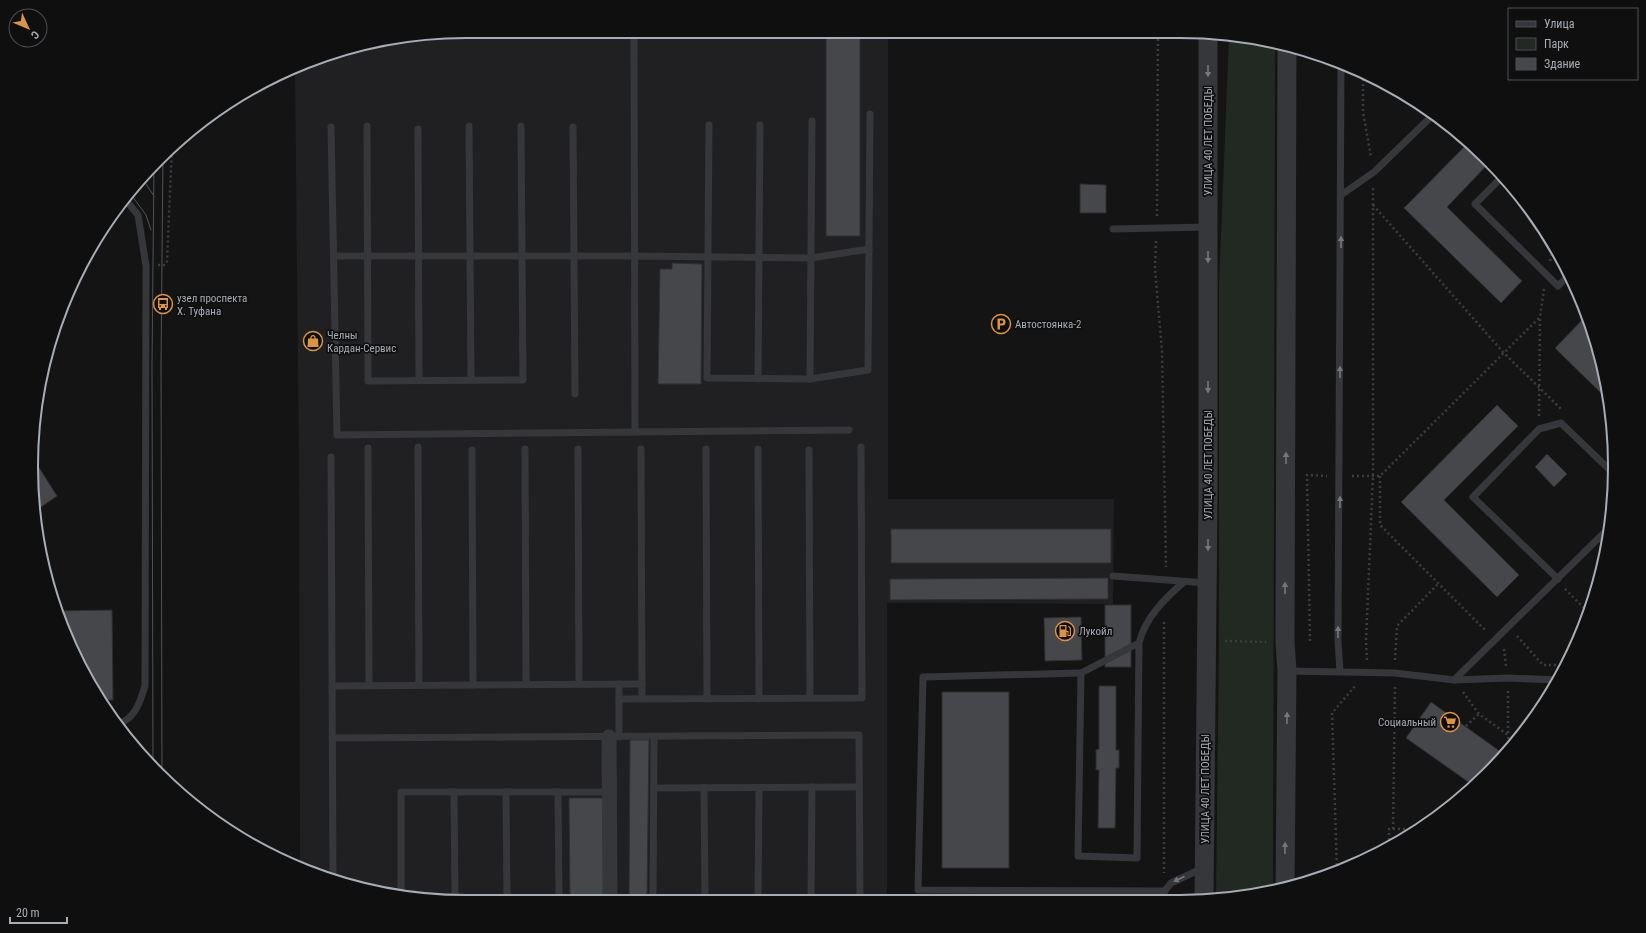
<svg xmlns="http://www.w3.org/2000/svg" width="1646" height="933" viewBox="0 0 1646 933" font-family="'Roboto Condensed',sans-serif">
<rect width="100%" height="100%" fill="#141415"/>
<path fill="#202022" d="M 888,33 L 888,499 L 1114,499 L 1113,604 L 887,603 L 887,900 L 438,901 L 354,887 L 300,865 L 299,468 L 295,67 L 327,54 L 409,35 Z"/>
<path fill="#222922" d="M 1229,36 L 1275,45 L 1273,890 L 1236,898 L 1216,898 L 1219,641 L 1219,285 Z"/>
<g fill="#46474a" stroke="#2e2e31">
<rect x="826" y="33" width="34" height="203"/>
<path d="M 1469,142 L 1489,163 L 1447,207 L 1522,281 L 1501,303 L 1404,208 Z"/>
<path d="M 1080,184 L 1106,185 L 1106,213 L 1080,213 Z"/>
<path d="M 672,263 L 702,264 L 701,384 L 658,384 L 660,269 L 672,269 Z"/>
<path d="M 1586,316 L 1600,354 L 1608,400 L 1555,348 Z"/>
<path d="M 1497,405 L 1518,426 L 1444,500 L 1519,575 L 1497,597 L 1401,502 Z"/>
<path d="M 1547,454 L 1567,474 L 1554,487 L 1535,467 Z"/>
<path d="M 33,458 L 57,496 L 34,512 L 32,495 Z"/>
<rect x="891" y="529" width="220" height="34"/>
<path d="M 1108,578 L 1108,599 L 890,600 L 890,579 Z"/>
<rect x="1105" y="605" width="26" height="62"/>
<path d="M 112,610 L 113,700 L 101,700 L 89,684 L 64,633 L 57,611 Z"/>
<path d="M 1081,617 L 1082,660 L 1045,661 L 1044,618 Z"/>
<path d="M 1099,686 L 1116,686 L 1116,750 L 1119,750 L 1119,768 L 1116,768 L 1115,828 L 1098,828 L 1099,770 L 1096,770 L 1096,750 L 1099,749 Z"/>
<rect x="942" y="692" width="67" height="176"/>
<path d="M 1431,702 L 1501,752 L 1482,779 L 1474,786 L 1406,738 Z"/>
<path d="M 630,740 L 649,740 L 647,900 L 629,900 Z"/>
<path d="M 569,798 L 605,798 L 605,900 L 570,901 Z"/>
</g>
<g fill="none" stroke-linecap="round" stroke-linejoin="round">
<g stroke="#3b3d40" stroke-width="2.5" stroke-dasharray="2 3" stroke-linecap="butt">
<path d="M 1363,74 L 1363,112 L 1371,157"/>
<path d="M 1373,205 L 1503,352 L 1562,410"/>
<path d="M 1157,216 L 1158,32"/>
<path d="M 1156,241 L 1155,269 L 1162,351 L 1166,567"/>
<path d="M 1550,261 L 1554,248"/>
<path d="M 158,265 L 165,265 L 167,261 L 172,147"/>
<path d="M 1539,416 L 1540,317"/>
<path d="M 1352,476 L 1380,476 L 1540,317 L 1544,289"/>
<path d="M 1380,476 L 1380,525 L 1486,631"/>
<path d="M 1565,589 L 1589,613"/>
<path d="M 1164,622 L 1164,873"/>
<path d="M 1517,636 L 1543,665"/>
<path d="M 1225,641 L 1266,642"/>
<path d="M 1310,641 L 1307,475 L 1327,476"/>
<path d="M 1504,649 L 1506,666"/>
<path d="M 1367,660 L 1366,641 L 1373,476 L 1373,187"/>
<path d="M 1395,660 L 1397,626 L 1438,584"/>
<path d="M 1544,665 L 1565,665"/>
<path d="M 1508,691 L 1508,735"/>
<path d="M 1463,692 L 1479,714 L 1508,735 L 1509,746"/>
<path d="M 1466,726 L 1479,714"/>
<path d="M 1393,829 L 1395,685"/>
<path d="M 1389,845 L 1389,829 L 1421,829"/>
<path d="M 1337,870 L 1332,713 L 1356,685"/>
</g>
<g stroke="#35373a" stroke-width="7">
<path d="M 634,34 L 635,432"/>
<path d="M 709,125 L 707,378 L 810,379 L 868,370 L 870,114"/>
<path d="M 367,126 L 368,381 L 523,380 L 521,126"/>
<path d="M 469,126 L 471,380"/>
<path d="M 331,127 L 337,435 L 849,430"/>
<path d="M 573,127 L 575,394"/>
<path d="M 418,129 L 419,380"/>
<path d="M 1502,177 L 1475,204 L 1558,286 L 1570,274"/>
<path d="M 1341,195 L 1374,172 L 1433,115"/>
<path d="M 1113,229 L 1207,227"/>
<path d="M 334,256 L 634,256 L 811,258 L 869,249"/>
<path d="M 758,379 L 760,125"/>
<path d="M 810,379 L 812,121"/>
<path d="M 418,447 L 419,685"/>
<path d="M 368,448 L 369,685"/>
<path d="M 525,449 L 526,684"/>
<path d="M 578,449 L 579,684"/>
<path d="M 641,449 L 642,699"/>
<path d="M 706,449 L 707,699"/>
<path d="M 758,449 L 759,699"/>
<path d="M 472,450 L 473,685"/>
<path d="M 809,450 L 810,698"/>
<path d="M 331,457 L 333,878"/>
<path d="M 1113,576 L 1207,583"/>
<path d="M 1558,579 L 1473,497 L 1539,429 L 1561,423 L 1613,473"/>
<path d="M 1139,643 L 1081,673 L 1078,856 L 1137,858 L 1139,643 C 1145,618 1165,598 1184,582"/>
<path d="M 1288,671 L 1395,673 L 1454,680 L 1508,678 L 1559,680"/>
<path d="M 1340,671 L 1338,641 L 1341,64"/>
<path d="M 1081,673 L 923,677 L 918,890 L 1165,891"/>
<path d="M 1454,680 L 1610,527"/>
<path d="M 619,684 L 619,737"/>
<path d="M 332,686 L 642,684"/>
<path d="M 619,699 L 862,698 L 861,447"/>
<path d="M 118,724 C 135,719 140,702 145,686 L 146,266 L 138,215 L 125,199"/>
<path d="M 332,738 L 859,735 L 860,900"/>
<path d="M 654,788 L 859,787"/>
<path d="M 704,788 L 705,900"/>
<path d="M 454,792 L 455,901"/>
<path d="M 506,792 L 507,901"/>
<path d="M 558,792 L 559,901"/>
<path d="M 401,895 L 401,792 L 609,792"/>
<path d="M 1158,899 L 1171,883 L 1203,868"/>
<path d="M 653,900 L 654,737"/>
<path d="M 758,900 L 759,788"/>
<path d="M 811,900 L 812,787"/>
</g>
<path stroke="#35373a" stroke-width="15" d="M 609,737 L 610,900"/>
<g stroke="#35373a" stroke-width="19">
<path d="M 1285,887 L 1287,671 L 1285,642 L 1287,48"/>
<path d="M 1204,898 L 1208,499 L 1208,32"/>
</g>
<g stroke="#505356" stroke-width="1">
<path d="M 142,178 L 154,196"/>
<path d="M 130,193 L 146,215 L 151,230"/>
<path d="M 153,768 L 152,363 L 154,165"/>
<path d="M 162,777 L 161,363 L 163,154"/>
</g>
</g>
<defs><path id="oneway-solid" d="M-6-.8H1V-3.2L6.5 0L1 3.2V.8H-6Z"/></defs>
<g fill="#74787d">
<use href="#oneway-solid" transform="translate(1208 71) rotate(90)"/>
<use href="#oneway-solid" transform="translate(1341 242) rotate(-90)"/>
<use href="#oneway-solid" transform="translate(1208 257) rotate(90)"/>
<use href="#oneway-solid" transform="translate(1340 372) rotate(-90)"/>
<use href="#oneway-solid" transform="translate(1208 387) rotate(90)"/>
<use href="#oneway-solid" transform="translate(1286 458) rotate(-90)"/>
<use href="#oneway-solid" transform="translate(1340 502) rotate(-89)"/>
<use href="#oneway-solid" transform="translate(1208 545) rotate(90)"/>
<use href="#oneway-solid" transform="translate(1285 588) rotate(-90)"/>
<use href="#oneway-solid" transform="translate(1338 632) rotate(-89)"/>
<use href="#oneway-solid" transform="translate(1287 718) rotate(-89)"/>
<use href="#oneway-solid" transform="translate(1285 848) rotate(-89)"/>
<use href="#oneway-solid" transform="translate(1179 879) rotate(155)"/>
</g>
<defs>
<symbol id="bus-ring" viewBox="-11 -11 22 22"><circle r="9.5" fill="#0f0f10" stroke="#da9347" stroke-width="1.5"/><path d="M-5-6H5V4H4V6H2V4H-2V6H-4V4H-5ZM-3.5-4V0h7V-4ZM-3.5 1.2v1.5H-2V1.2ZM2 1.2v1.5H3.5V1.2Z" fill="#da9347"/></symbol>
<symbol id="parking-ring" viewBox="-11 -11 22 22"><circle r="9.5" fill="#0f0f10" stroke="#da9347" stroke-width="1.5"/><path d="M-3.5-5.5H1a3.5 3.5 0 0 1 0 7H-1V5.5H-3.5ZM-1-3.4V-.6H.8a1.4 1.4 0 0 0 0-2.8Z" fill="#da9347"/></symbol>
<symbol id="shop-ring" viewBox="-11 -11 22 22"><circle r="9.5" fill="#0f0f10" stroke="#da9347" stroke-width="1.5"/><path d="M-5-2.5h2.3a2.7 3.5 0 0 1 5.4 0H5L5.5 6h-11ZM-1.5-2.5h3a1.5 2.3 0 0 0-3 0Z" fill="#da9347"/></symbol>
<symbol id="fuel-ring" viewBox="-11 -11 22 22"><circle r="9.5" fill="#0f0f10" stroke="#da9347" stroke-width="1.5"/><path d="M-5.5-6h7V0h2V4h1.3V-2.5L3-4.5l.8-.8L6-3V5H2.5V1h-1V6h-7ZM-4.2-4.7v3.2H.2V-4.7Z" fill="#da9347"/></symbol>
<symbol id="supermarket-ring" viewBox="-11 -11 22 22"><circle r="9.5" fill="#0f0f10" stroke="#da9347" stroke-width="1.5"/><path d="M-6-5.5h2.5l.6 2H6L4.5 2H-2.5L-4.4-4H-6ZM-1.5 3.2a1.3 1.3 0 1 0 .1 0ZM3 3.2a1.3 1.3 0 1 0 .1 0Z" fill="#da9347"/></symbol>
</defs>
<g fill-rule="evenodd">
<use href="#bus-ring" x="152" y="293" width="22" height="22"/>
<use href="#parking-ring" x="990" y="313" width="22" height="22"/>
<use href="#shop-ring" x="302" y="330" width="22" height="22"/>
<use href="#fuel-ring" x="1054" y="620" width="22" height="22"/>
<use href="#supermarket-ring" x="1439" y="711" width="22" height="22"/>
</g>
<g text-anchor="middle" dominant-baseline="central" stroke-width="3.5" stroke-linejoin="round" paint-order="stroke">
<g font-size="11" fill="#a7adb4" stroke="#0f0f10">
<text transform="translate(1208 141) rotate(-90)">УЛИЦА 40 ЛЕТ ПОБЕДЫ</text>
<text transform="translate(1208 465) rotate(-90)">УЛИЦА 40 ЛЕТ ПОБЕДЫ</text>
<text transform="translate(1205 789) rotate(-90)">УЛИЦА 40 ЛЕТ ПОБЕДЫ</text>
</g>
<g font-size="11" fill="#a7adb4" stroke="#0f0f10" text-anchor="start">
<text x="177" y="298">узел проспекта<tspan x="177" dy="13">Х. Туфана</tspan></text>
<text x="1015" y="324">Автостоянка-2</text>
<text x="327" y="335">Челны<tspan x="327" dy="13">Кардан-Сервис</tspan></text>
<text x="1079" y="631">Лукойл</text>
<text x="1436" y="722" text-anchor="end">Социальный</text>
</g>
</g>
<path d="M0 0H1646V933H0ZM466 38H1180A428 428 0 0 1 1608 466V467A428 428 0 0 1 1180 895H466A428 428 0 0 1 38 467V466A428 428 0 0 1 466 38Z" fill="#0f0f10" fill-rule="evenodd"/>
<path fill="none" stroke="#a7adb4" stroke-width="2" d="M466 38H1180A428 428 0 0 1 1608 466V467A428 428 0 0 1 1180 895H466A428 428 0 0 1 38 467V466A428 428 0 0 1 466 38Z"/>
<rect x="1508" y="8" width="130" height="72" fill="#0f0f10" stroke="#4c4e52"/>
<rect x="1516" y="21" width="20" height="6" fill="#35373a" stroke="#4c4e52"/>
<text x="1544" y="28" font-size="12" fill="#a7adb4">Улица</text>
<rect x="1516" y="38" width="20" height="12" fill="#222922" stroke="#4c4e52"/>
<text x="1544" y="48" font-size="12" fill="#a7adb4">Парк</text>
<rect x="1516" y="58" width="20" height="12" fill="#46474a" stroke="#4c4e52"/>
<text x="1544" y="68" font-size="12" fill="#a7adb4">Здание</text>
<g transform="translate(28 28) rotate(134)"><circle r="19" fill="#0f0f10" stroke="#4c4e52"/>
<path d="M0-3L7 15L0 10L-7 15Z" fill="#da9347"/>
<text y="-6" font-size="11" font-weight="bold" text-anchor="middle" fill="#a7adb4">С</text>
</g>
<path d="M10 917v6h57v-6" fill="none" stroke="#a7adb4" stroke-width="2"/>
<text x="16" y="917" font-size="12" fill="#a7adb4" stroke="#0f0f10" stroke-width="3" paint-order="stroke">20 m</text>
</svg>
